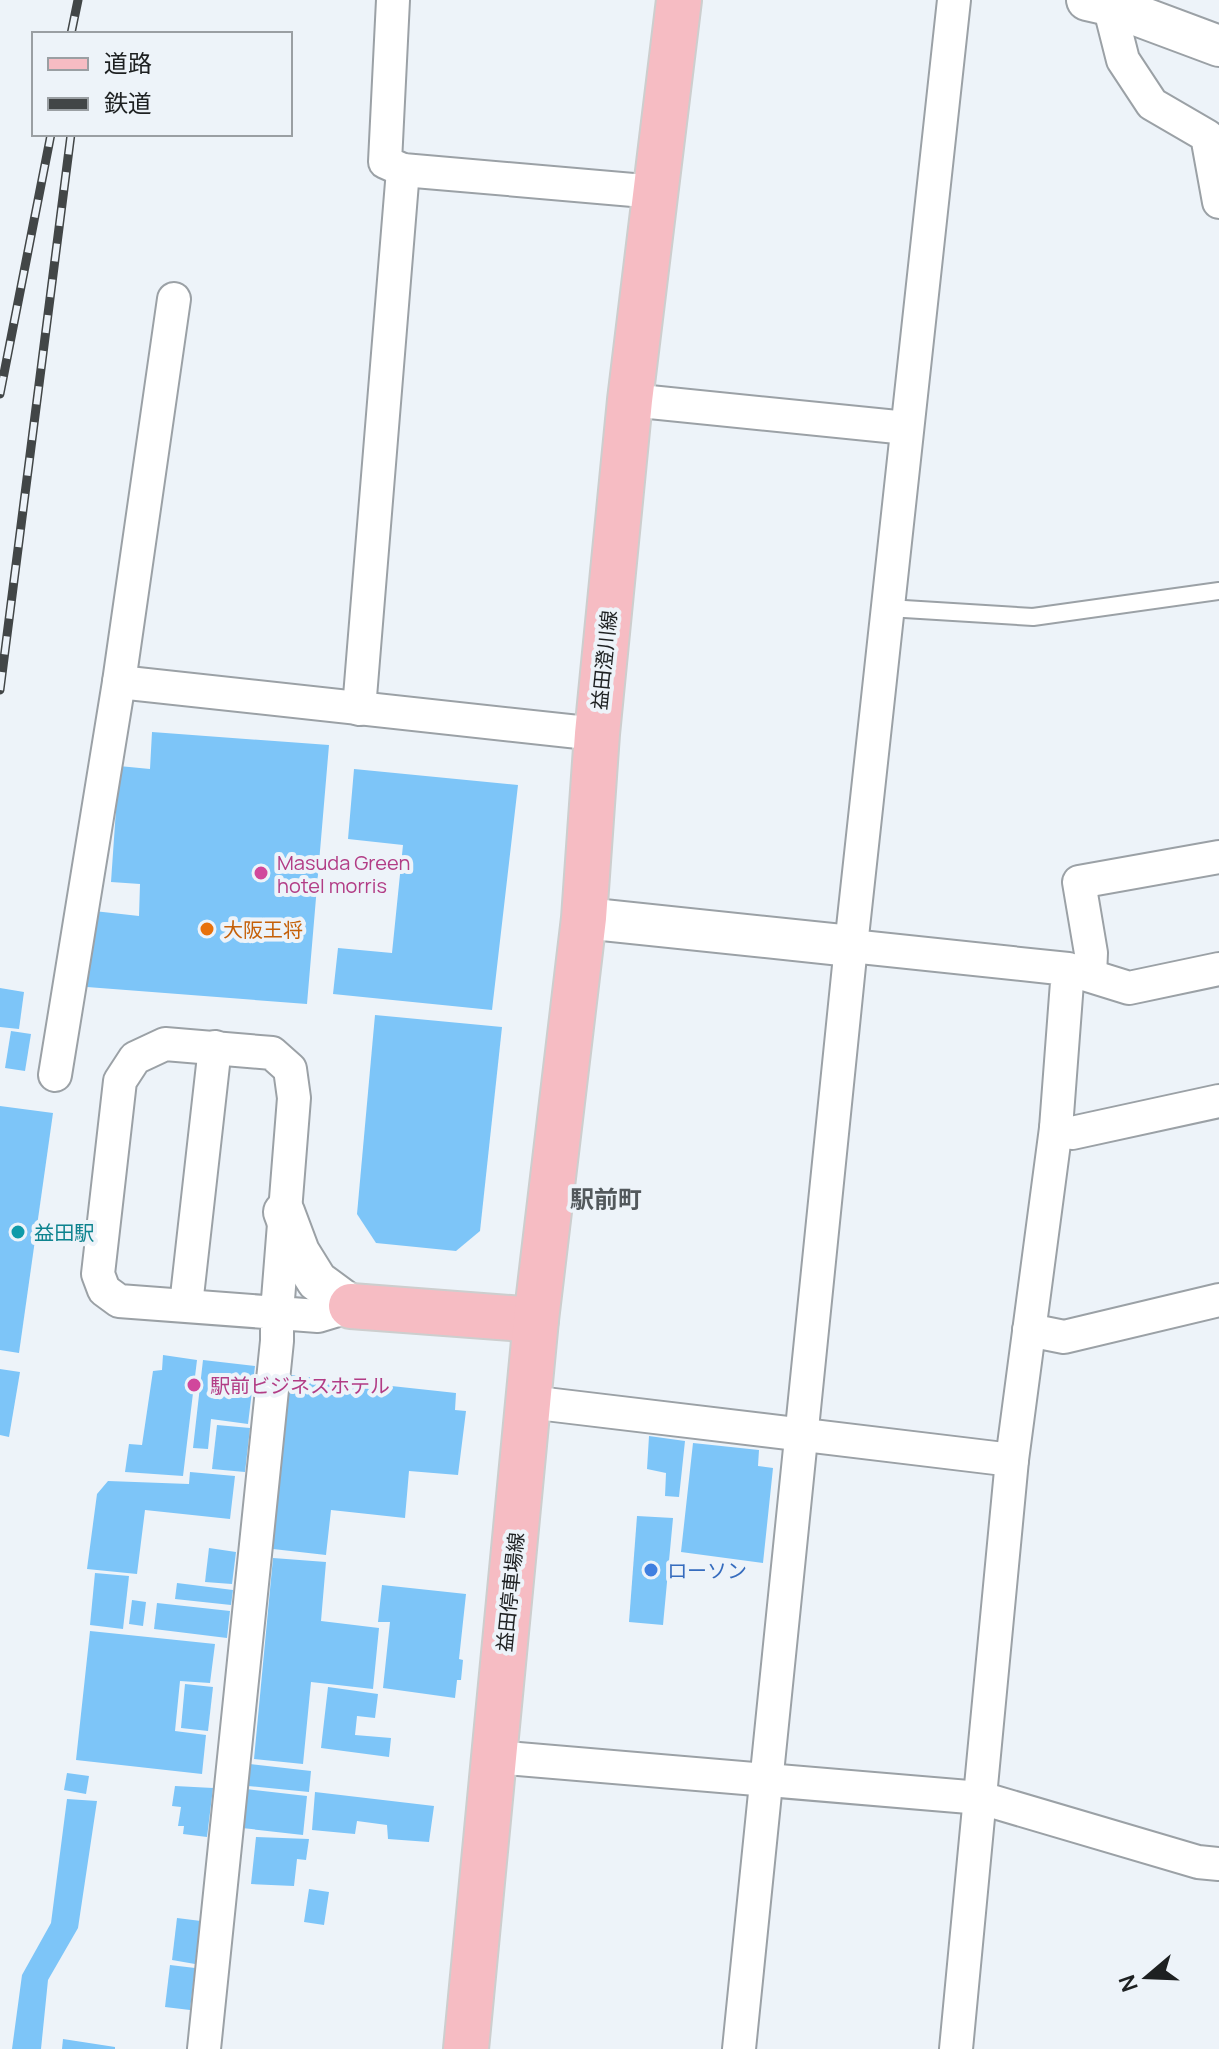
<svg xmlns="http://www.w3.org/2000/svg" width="1219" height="2049" viewBox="0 0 1219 2049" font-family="Manrope,'Noto Sans JP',sans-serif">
<rect width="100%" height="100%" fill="#edf3f9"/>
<g fill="#7dc5f8">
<path d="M 152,732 L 329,745 L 307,1004 L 87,987 L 94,911 L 139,916 L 140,884 L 111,882 L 119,766 L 150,769 Z"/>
<path d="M 354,769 L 518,785 L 492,1010 L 333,994 L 338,948 L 392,953 L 403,845 L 348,839 Z"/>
<path d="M 0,988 L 24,992 L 19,1029 L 0,1027 Z"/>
<path d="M 375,1015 L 502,1027 L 480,1231 L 456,1251 L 376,1243 L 357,1214 Z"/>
<path d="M 11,1031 L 31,1034 L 25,1071 L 5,1068 Z"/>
<path d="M 0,1106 L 53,1113 L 19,1353 L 0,1350 Z"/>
<path d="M 163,1355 L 197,1360 L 183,1476 L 125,1472 L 129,1444 L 142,1445 L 153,1371 L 162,1370 Z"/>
<path d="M 203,1360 L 255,1366 L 248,1424 L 211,1419 L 208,1449 L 193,1448 Z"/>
<path d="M 0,1369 L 20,1372 L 9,1437 L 0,1435 Z"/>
<path d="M 290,1375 L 456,1393 L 455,1410 L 466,1411 L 458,1475 L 409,1471 L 405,1518 L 331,1510 L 326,1555 L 273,1549 Z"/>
<path d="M 217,1425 L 250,1428 L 245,1472 L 212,1469 Z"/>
<path d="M 649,1436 L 685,1441 L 679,1497 L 665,1496 L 666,1473 L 647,1469 Z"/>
<path d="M 693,1443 L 759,1450 L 758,1466 L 773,1468 L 763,1563 L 681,1552 Z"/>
<path d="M 190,1472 L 235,1476 L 230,1519 L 145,1510 L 137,1574 L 87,1569 L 97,1494 L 108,1481 L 189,1484 Z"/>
<path d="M 637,1516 L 673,1518 L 663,1625 L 629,1622 Z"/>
<path d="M 209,1548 L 236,1552 L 232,1584 L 205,1582 Z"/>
<path d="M 273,1558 L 326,1562 L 321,1621 L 379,1628 L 373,1689 L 311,1682 L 303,1764 L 254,1759 Z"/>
<path d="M 95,1573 L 129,1576 L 123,1629 L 90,1625 Z"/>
<path d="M 177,1583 L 233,1590 L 231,1605 L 175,1599 Z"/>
<path d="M 382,1585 L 466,1594 L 459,1659 L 463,1660 L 461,1680 L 457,1680 L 455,1698 L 383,1688 L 390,1622 L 378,1622 Z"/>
<path d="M 132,1600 L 146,1602 L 143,1626 L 129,1624 Z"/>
<path d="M 157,1603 L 230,1611 L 227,1638 L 154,1629 Z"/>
<path d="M 90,1631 L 215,1644 L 210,1683 L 180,1681 L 175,1731 L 206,1735 L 202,1774 L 76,1760 Z"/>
<path d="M 185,1684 L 213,1687 L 208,1731 L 181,1728 Z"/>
<path d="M 328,1687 L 378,1694 L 375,1718 L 357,1716 L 355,1735 L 391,1738 L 389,1757 L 321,1748 Z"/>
<path d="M 250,1764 L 311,1771 L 309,1792 L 248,1786 Z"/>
<path d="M 67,1773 L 89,1776 L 86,1794 L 64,1790 Z"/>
<path d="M 175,1786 L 213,1788 L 207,1837 L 183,1834 L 184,1826 L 178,1826 L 181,1807 L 172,1806 Z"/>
<path d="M 246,1789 L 307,1796 L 303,1835 L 242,1828 Z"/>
<path d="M 315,1792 L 434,1806 L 429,1842 L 388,1839 L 387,1825 L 357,1821 L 355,1834 L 312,1830 Z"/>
<path d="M 67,1799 L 97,1801 L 78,1928 L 48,1980 L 41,2049 L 12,2049 L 22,1975 L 51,1923 Z"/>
<path d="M 256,1837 L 309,1839 L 306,1860 L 297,1859 L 294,1886 L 251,1884 Z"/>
<path d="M 309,1889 L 329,1892 L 324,1925 L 304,1922 Z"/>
<path d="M 177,1918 L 201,1921 L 195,1964 L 172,1960 Z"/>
<path d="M 170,1965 L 195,1968 L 190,2010 L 165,2007 Z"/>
<path d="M 63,2039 L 115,2047 L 115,2049 L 62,2049 Z"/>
</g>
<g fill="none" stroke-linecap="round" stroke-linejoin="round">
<defs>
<path id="service" d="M 888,608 L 1033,617 L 1219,591"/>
<g id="minor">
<path d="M 393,0 L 385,162 L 403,170 L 656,192"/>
<path d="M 1112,0 L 1109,5 L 1123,60 L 1152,104 L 1207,136 L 1219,202"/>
<path d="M 630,400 L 907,428"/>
<path d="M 119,682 L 597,734"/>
<path d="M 359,709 L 403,170"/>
<path d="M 851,946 L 1068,969 L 1056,1128 L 1012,1460 L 956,2049"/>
<path d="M 1071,970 L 1129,988 L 1219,969"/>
<path d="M 1090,975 L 1091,953 L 1079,882 L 1219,857"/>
<path d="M 55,1075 L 119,682 L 174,299"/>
<path d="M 1056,1128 L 1072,1133 L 1219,1101"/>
<path d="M 186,1305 L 215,1047"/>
<path d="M 1029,1330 L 1064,1337 L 1219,1300"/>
<path d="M 529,1402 L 1012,1460"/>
<path d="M 494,1757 L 981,1798 L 1198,1862 L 1219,1864"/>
<path d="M 204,2049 L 277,1341 L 277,1312 L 294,1098 L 290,1069 L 272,1053 L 165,1044 L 135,1058 L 120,1081 L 98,1274 L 104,1290 L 119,1301 L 318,1316 L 351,1306"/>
<path d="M 739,2049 L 851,946 L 954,0"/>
</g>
<g id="tertiary">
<path d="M 1087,0 L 1109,5 L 1219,46"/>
<path d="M 584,918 L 851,946"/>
<path d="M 284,1212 L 299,1252 L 317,1281 L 351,1306"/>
</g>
<g id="primary">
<path d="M 351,1306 L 536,1320"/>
<path d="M 466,2049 L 536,1320 L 584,918 L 597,734 L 630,400 L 679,0"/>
</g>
</defs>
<use href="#service" stroke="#9ba1a6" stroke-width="20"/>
<use href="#minor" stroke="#9ba1a6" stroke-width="36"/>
<use href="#tertiary" stroke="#9ba1a6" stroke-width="44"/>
<use href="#primary" stroke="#cdcece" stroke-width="48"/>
<use href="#service" stroke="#fff" stroke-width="16"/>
<use href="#minor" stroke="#fff" stroke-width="32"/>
<use href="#tertiary" stroke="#fff" stroke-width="40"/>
<use href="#primary" stroke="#f6bcc3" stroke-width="44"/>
<defs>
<g id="rail">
<path d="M 71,34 L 78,0"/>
<path d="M 0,394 L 51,134"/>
<path d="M 0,690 L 71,134"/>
</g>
</defs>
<use href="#rail" stroke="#424647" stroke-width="9"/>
<use href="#rail" stroke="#edf3f9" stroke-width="6" stroke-dasharray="18" stroke-linecap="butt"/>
</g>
<g fill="#d1479c" stroke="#edf3f9" stroke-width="3">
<circle cx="261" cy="873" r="8"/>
<circle cx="194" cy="1385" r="8"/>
</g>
<circle fill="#e8710a" stroke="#edf3f9" stroke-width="3" cx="207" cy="929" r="8"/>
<circle fill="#0f9aa8" stroke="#edf3f9" stroke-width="3" cx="18" cy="1232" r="8"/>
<circle fill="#3f7fe0" stroke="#edf3f9" stroke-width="3" cx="651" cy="1570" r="8"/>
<g text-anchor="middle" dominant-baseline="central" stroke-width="8" stroke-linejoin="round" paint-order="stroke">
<g font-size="20" fill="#1d2021" stroke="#edf3f9">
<text transform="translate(604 660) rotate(-84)">益田澄川線</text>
<text transform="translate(510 1592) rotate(-84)">益田停車場線</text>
</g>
<g font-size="20" fill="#b23c85" stroke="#edf3f9" text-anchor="start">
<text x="277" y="862">Masuda Green<tspan x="277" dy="23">hotel morris</tspan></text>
<text x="210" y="1385">駅前ビジネスホテル</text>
</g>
<g font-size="20" fill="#c56008" stroke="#edf3f9" text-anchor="start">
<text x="223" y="929">大阪王将</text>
</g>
<g font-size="20" fill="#0d838f" stroke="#edf3f9" text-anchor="start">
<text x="34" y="1232">益田駅</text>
</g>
<g font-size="20" fill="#366cbe" stroke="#edf3f9" text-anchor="start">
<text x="667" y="1570">ローソン</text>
</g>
<g font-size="24" font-weight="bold" fill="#52585c" stroke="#edf3f9">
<text x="606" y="1198">駅前町</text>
</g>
</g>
<rect x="32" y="32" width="260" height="104" fill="#edf3f9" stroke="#9a9fa3" stroke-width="2"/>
<rect x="48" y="58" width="40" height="12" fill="#f6bcc3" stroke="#9a9fa3" stroke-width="2"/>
<text x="104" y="72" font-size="24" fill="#1d2021">道路</text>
<rect x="48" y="98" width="40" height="12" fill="#424647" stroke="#9a9fa3" stroke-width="2"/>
<text x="104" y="112" font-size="24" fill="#1d2021">鉄道</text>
<g transform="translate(1147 1977) rotate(251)" stroke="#edf3f9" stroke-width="6" paint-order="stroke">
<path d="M0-6L14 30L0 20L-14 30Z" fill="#1d2021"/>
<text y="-12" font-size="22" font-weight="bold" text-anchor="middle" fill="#1d2021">N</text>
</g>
</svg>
